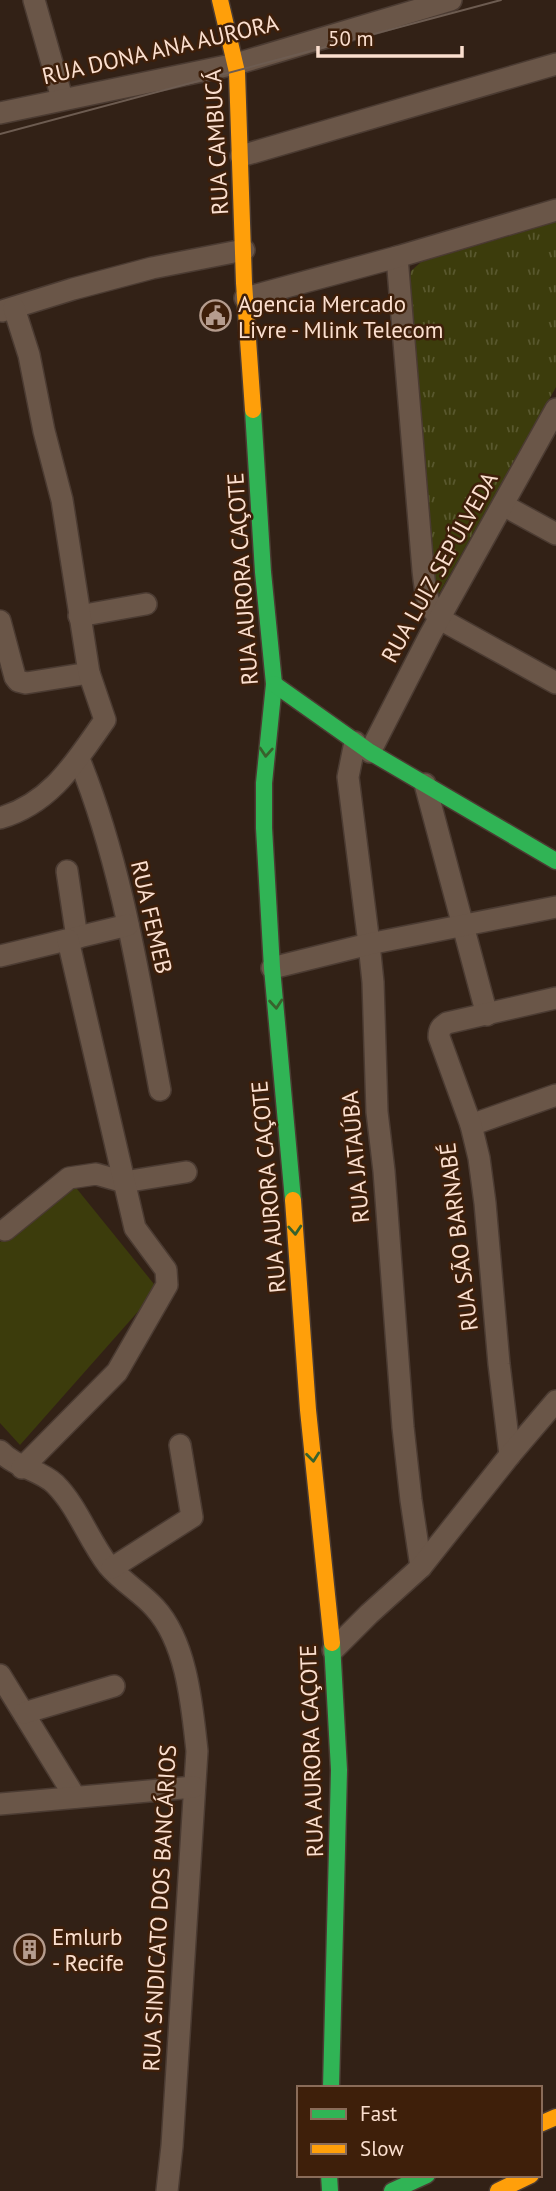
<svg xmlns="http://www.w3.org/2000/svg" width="556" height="2191" viewBox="0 0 556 2191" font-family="'PT Sans',sans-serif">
<defs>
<pattern id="grass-tufts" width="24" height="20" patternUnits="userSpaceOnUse" patternTransform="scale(1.75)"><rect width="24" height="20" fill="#3c3c0c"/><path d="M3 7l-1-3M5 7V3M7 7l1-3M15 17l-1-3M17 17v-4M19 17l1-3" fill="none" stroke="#59582e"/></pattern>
</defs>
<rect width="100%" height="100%" fill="#322116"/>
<path fill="url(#grass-tufts)" d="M 556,222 L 556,387 L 432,606 L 408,293 L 411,271 L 421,262 Z"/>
<path fill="#3c3c0c" d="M 73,1184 L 158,1289 L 20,1445 L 0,1423 L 0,1242 Z"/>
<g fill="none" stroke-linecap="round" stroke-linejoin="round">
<defs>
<g id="street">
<path d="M 34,0 L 62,98"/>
<path d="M 0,113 L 236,64 L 451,0"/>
<path d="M 241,156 L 556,64"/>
<path d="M 397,257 L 423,570 C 425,589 426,604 440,619 L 556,683"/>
<path d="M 245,298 L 397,257 L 556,210"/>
<path d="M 2,311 L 73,289 L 152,268 L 244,250"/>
<path d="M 503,505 L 556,534"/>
<path d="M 79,616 L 146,604"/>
<path d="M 0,621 L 15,677 L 18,681 L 26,683 L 89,673"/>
<path d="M 355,742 L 348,777 L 369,944 L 373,982 L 377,1112 L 384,1171 L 403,1427 L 411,1500 L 421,1567"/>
<path d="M 370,752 L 430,635 L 556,409"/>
<path d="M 79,759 C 122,865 139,979 160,1090"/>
<path d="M 425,784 L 487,1015"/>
<path d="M 0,818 C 52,803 76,761 105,720 L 89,673 L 62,500 L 44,431 L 29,355 L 14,308"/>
<path d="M 67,871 L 77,938"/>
<path d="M 0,956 L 128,925"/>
<path d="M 272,968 L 369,944 L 556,907"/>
<path d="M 471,1125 L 556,1095"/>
<path d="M 5,1230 L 69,1178 L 96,1174 L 124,1182 L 186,1172"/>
<path d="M 0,1451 C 16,1468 39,1469 55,1484 C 78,1507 88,1539 108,1565 C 122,1582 141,1592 155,1608 C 187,1643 192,1706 197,1751 L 172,2146 L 167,2191"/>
<path d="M 510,1455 L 499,1364 L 485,1203 L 479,1158 L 471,1125 L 439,1037 C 439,1029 441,1027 447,1023 L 556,998"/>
<path d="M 22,1468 L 117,1372 L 167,1285 L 166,1270 L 135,1228 L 68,940"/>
<path d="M 112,1568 L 192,1517 L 180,1445"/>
<path d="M 333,1650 L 369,1614 L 421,1567 L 510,1455 L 556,1401"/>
<path d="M 0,1675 L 75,1797"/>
<path d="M 24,1713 L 114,1686"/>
<path d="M 0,1804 L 194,1787"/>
</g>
<g id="fast">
<path d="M 253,410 L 263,572 L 274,684 L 264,783 L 264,828 L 272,968 L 293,1200"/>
<path d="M 274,684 L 370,752 L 556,861"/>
<path d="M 331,2088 L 339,1770 L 332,1643"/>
<path d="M 329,2175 L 330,2191"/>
<path d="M 392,2191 L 427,2175"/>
</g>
<g id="slow">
<path d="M 220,0 L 237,72 L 244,283 L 253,410"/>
<path d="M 293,1200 L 308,1410 L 332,1643"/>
<path d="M 540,2124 L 556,2117"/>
<path d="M 498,2191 L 531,2175"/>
</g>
</defs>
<use href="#street" stroke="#4b3b32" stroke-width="24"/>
<use href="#fast" stroke="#4b3b32" stroke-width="19"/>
<use href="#slow" stroke="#4b3b32" stroke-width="19"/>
<use href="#street" stroke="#6a5648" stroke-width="21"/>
<use href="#fast" stroke="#30b455" stroke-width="16"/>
<use href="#slow" stroke="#ff9f0a" stroke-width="16"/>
<path stroke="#6d5c51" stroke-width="2" d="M 0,134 L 501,0"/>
</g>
<defs><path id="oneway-chevron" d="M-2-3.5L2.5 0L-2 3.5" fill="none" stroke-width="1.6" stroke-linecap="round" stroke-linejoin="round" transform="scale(1.75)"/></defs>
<g stroke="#38622c">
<use href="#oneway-chevron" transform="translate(266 752) rotate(94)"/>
<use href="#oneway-chevron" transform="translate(276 1004) rotate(85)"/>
<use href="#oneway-chevron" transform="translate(295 1230) rotate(86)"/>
<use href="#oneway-chevron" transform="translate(313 1457) rotate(84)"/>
</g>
<defs>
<symbol id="civic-ring" viewBox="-11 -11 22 22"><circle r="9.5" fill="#3e1f0a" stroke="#b59c8e" stroke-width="1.5"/><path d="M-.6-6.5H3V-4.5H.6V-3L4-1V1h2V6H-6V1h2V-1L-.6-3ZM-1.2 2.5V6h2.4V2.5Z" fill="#b59c8e"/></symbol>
<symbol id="building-ring" viewBox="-11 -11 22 22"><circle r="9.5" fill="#3e1f0a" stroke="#b59c8e" stroke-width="1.5"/><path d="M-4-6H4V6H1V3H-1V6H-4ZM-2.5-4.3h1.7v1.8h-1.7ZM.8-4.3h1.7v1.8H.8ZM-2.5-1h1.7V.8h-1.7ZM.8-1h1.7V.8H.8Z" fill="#b59c8e"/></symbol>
</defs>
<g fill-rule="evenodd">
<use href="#civic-ring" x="198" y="298" width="35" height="35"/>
<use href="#building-ring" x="12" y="1932" width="35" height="35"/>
</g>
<g text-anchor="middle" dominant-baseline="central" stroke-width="5" stroke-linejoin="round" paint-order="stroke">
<g font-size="23" fill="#fbdfcf" stroke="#3e1f0a">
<text transform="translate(160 49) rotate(-13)">RUA DONA ANA AURORA</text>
<text transform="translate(216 142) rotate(-93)">RUA CAMBUCÁ</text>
<text transform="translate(439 567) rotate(-61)">RUA LUIZ SEPÚLVEDA</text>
<text transform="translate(242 579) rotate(-94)">RUA AURORA CAÇOTE</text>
<text transform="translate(152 917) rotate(77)">RUA FEMEB</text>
<text transform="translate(355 1157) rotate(-95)">RUA JATAÚBA</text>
<text transform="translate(268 1187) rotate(-95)">RUA AURORA CAÇOTE</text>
<text transform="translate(458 1237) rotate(-97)">RUA SÃO BARNABÉ</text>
<text transform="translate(311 1751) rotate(-92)">RUA AURORA CAÇOTE</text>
<text transform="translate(159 1908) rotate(-87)">RUA SINDICATO DOS BANCÁRIOS</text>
</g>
<g font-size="23" fill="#fbdfcf" stroke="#3e1f0a" text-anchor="start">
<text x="238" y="303">Agencia Mercado<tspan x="238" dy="26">Livre - Mlink Telecom</tspan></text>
<text x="52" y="1936">Emlurb<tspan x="52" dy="26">- Recife</tspan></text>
</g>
</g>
<rect x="297" y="2086" width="245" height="91" fill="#3e1f0a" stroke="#8a6c59" stroke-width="2"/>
<rect x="311" y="2109" width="35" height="10" fill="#30b455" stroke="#8a6c59" stroke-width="2"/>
<text x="360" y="2121" font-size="21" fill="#fbdfcf">Fast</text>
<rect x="311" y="2144" width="35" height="10" fill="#ff9f0a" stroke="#8a6c59" stroke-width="2"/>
<text x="360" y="2156" font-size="21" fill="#fbdfcf">Slow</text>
<path d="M318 46v10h144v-10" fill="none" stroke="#fbdfcf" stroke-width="3.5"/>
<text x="328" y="46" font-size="21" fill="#fbdfcf" stroke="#3e1f0a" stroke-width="5" paint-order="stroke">50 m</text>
</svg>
